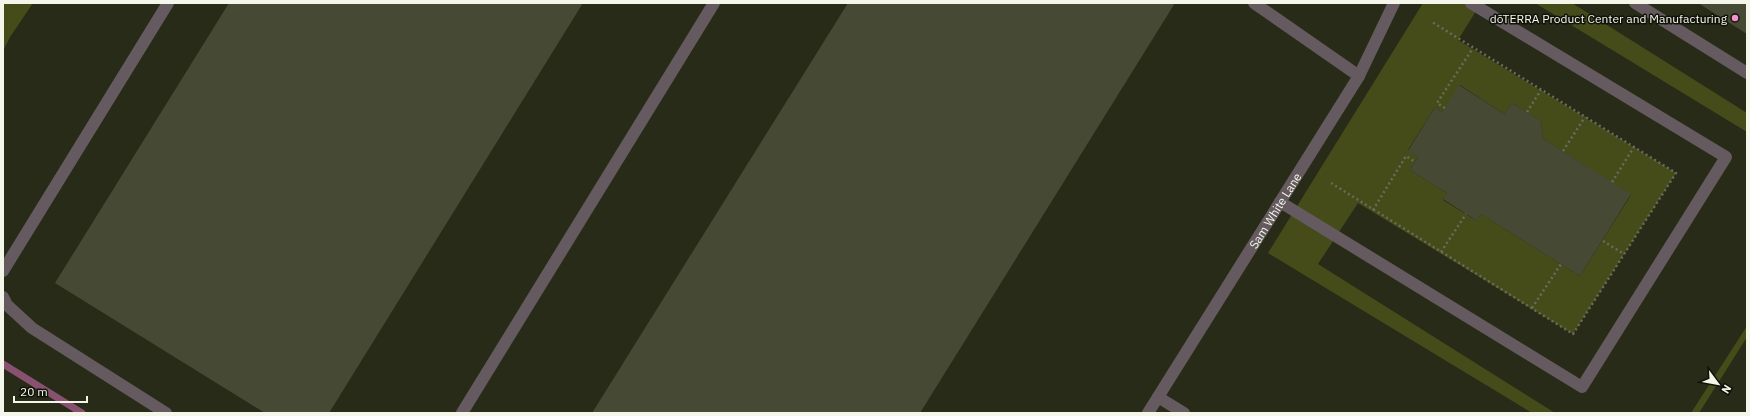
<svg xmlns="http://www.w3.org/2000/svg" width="1750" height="416" viewBox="0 0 1750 416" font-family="'IBM Plex Sans',sans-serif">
<rect width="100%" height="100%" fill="#282b17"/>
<g fill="#454c1a" fill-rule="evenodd">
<path d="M 3,3 L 33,3 L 10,37 L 3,51 Z"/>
<path d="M 1423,3 L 1481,3 L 1458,40 L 1676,173 L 1573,334 L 1358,203 L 1318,264 L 1555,413 L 1532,413 L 1268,253 ZM 1460,85 L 1504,114 L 1512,103 L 1541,121 L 1543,139 L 1631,195 L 1580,276 L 1481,214 L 1477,221 L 1443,200 L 1447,193 L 1410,170 L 1418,157 L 1408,150 L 1435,107 L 1442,112 Z"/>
<path d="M 1535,3 L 1572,3 L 1747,113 L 1747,132 Z"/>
<path d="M 1747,326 L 1747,337 L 1699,413 L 1691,413 Z"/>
</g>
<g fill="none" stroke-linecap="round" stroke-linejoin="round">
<path stroke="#885170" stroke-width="7" d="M 3,364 L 82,413"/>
</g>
<g fill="#464a34">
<path d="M 229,3 L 583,3 L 329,413 L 265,413 L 55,283 Z"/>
<path d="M 848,3 L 1175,3 L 920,413 L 592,413 Z"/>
<path d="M 1698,3 L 1747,3 L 1747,34 Z"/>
<path d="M 1459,85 L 1504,114 L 1512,103 L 1527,112 L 1541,121 L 1543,139 L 1631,194 L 1580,276 L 1481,214 L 1477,221 L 1443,199 L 1447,193 L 1410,170 L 1418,157 L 1408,151 L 1435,107 L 1442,112 Z"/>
</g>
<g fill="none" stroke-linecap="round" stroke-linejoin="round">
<g stroke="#696c5b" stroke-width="2.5" stroke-dasharray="2 3" stroke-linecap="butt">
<path d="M 1445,108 L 1437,103 L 1473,48"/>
<path d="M 1527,112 L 1541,90"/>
<path d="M 1563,151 L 1585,117"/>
<path d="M 1612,182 L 1634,147"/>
<path d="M 1331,183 L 1573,334 L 1676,173 L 1432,22"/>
<path d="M 1373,210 L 1406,156 L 1415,162"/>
<path d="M 1603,241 L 1624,254"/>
<path d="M 1441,252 L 1466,214"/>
<path d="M 1532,308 L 1561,264"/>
</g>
<g stroke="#645a5f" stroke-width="12">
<path d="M 1254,3 L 1359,76"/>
<path d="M 1635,3 L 1747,73"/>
<path d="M 1280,202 L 1582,387 L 1726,157 L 1471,3"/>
<path d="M 3,271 L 168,3"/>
<path d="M 3,297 L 7,305 L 32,328 L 166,413"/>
<path d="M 1158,397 L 1184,413"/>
<path d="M 462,413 L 714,3"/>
<path id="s1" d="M 1148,413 L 1359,76 L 1394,3"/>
</g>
</g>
<circle fill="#f890cc" stroke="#11130a" stroke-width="1.5" cx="1735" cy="18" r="4"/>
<g text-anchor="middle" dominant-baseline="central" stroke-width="3" stroke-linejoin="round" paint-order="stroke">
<g font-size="12" fill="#f3f6e9" stroke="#11130a" text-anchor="end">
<text x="1727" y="18">dōTERRA Product Center and Manufacturing</text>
</g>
<g font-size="12" fill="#f3f6e9" stroke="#11130a">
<text stroke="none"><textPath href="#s1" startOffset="239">Sam White Lane</textPath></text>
</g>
</g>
<rect width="1750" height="416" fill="none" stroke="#f3f6e9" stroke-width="8"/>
<g transform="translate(1718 384) rotate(122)" stroke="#11130a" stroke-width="3" paint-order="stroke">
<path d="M0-3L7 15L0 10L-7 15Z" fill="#f3f6e9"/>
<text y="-6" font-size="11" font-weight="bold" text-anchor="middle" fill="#f3f6e9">N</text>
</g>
<path d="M14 396v6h73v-6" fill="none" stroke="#f3f6e9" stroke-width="2"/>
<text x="20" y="396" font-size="12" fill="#f3f6e9" stroke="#11130a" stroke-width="3" paint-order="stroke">20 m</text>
</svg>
